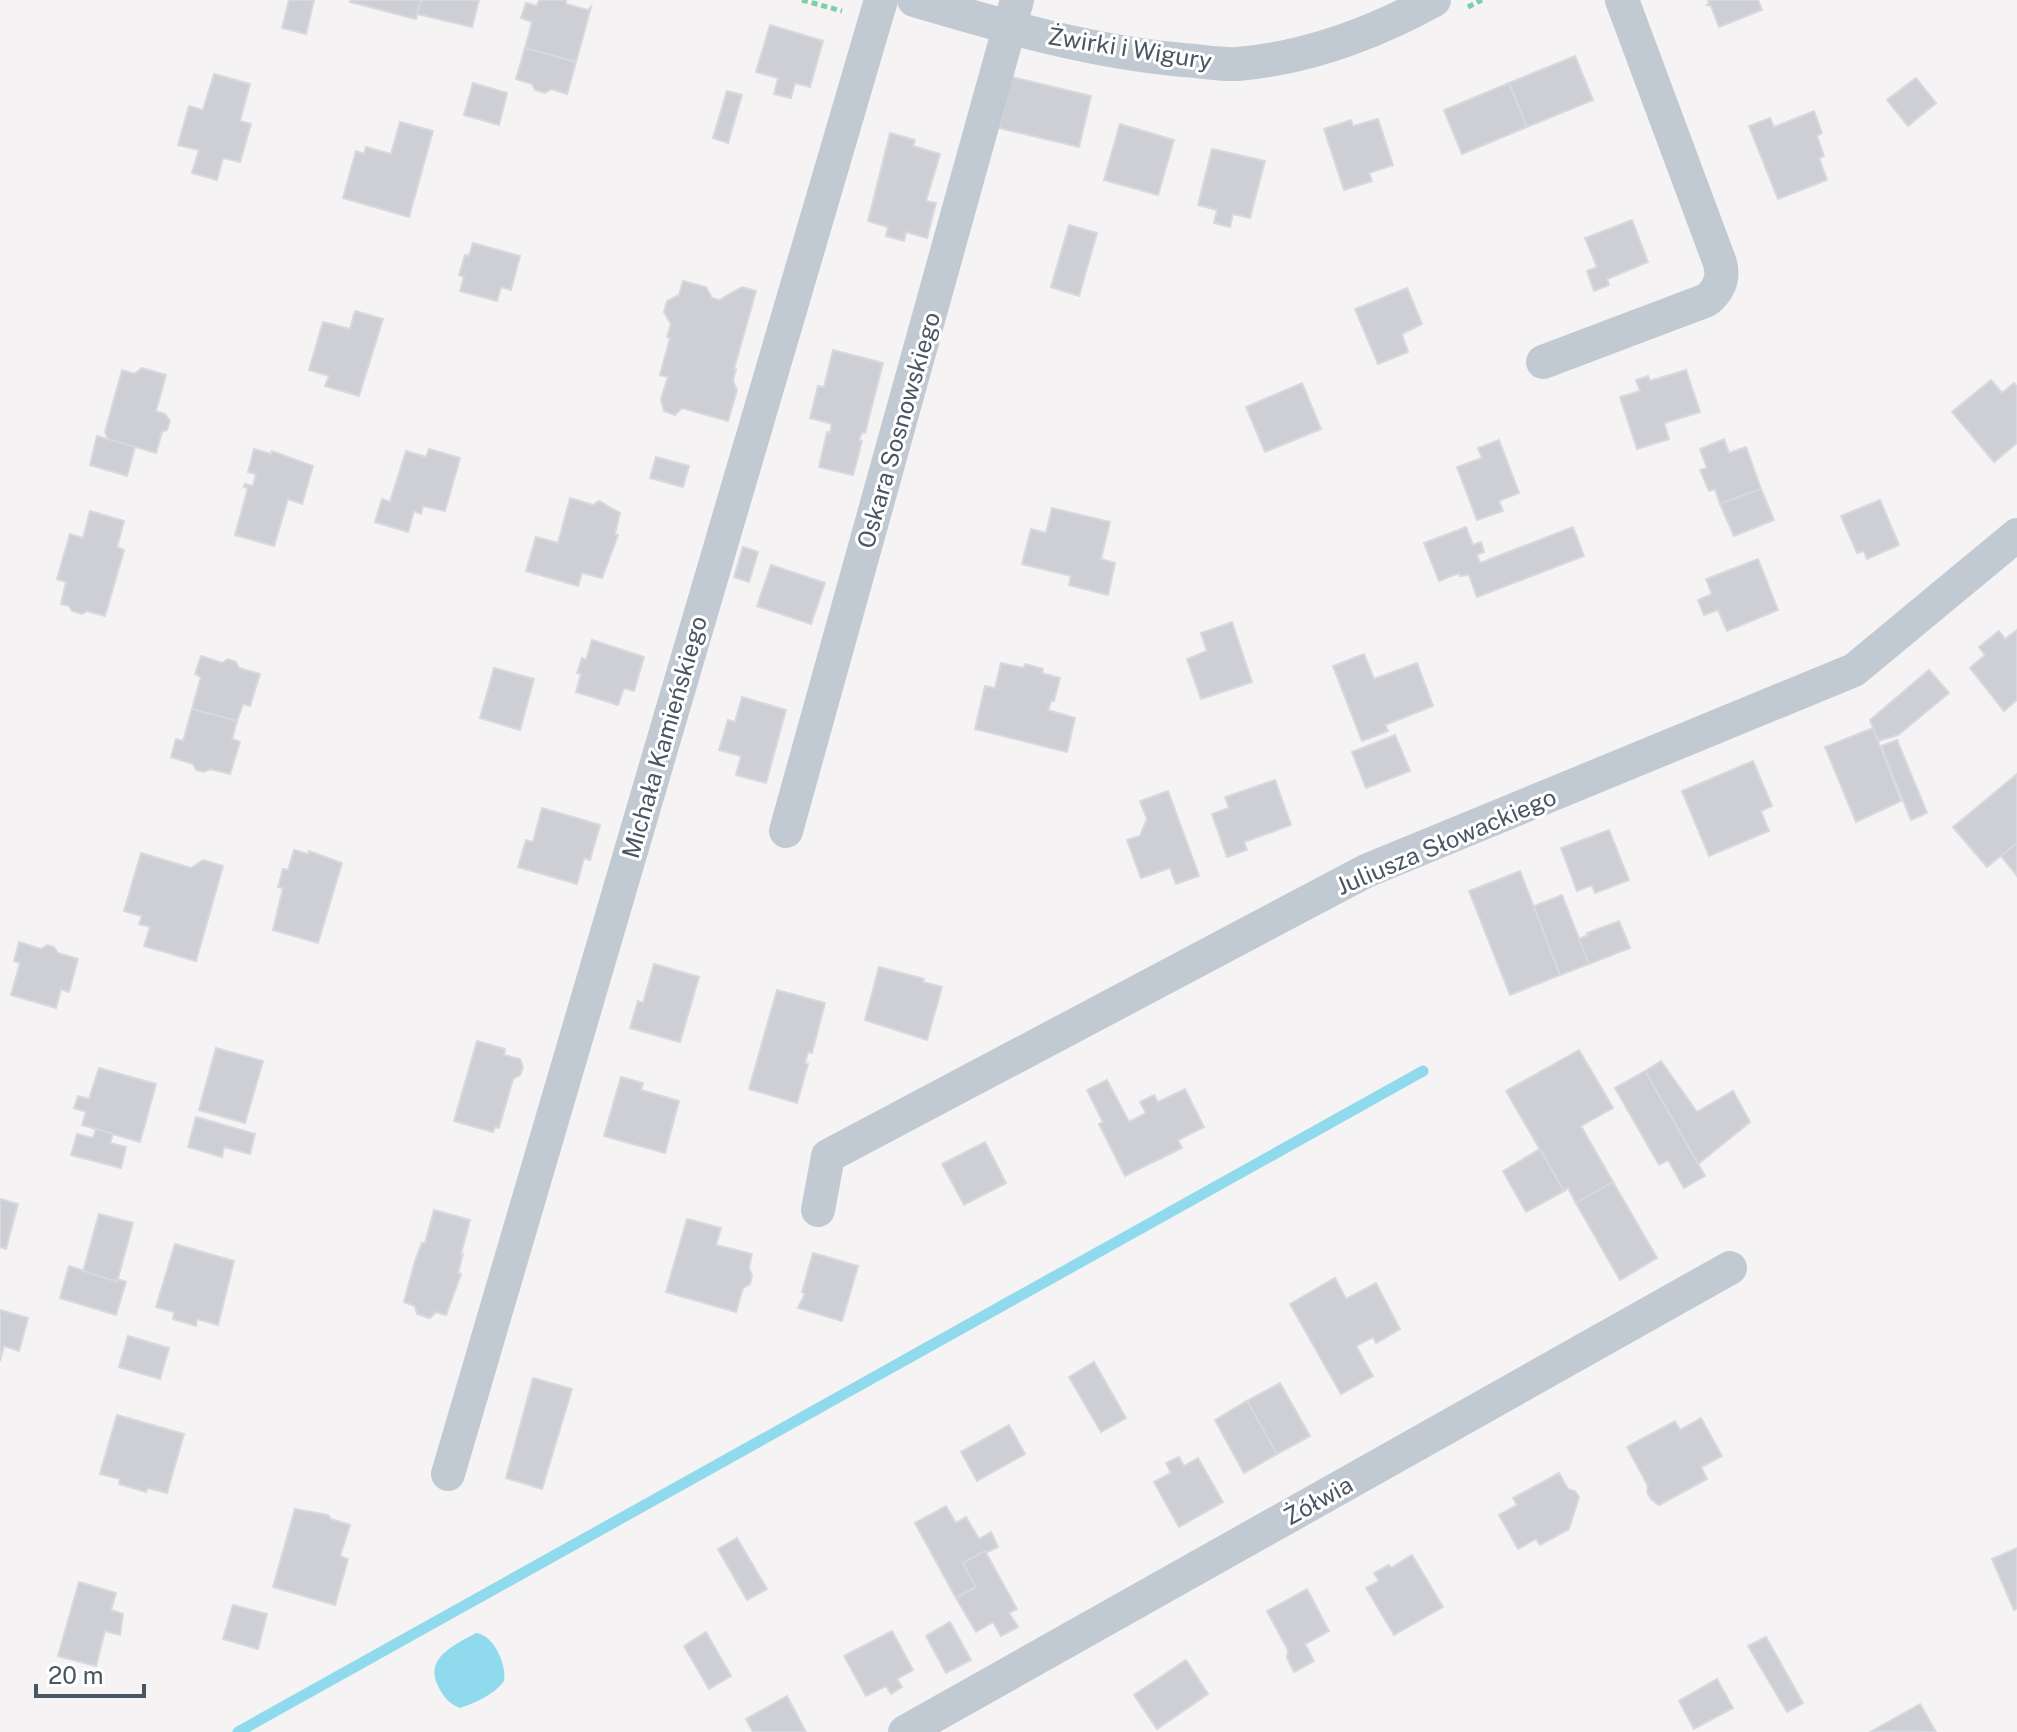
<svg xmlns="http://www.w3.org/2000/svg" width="2017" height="1732" viewBox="0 0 2017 1732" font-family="'Public Sans',sans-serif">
<rect width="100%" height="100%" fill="#f5f3f3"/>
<path fill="#90daee" d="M 476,1633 C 494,1635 507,1665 504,1681 C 495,1694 475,1703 460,1708 C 449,1704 443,1696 438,1686 C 424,1657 455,1645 476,1633 Z"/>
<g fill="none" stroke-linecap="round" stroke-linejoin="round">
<path stroke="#90daee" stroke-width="11" d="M 238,1732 L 1423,1071"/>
</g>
<g fill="#cdcfd5" stroke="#d7d9de" stroke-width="2">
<path d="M 289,0 L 314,0 L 306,34 L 282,28 Z"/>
<path d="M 350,0 L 421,0 L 416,19 L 350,2 Z"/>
<path d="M 421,0 L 479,0 L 472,27 L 417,14 Z"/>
<path d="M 539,0 L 566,0 L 566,4 L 588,10 L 591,7 L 576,62 L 525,48 L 532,22 L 521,18 L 526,3 L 537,6 Z"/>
<path d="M 1708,0 L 1758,0 L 1762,10 L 1719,27 L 1711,6 L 1707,5 L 1709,4 Z"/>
<path d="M 770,25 L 823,41 L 810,87 L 795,83 L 791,98 L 774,94 L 778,78 L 756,72 Z"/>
<path d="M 525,48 L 576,62 L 567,94 L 551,89 L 545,93 L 535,90 L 532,84 L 516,79 Z"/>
<path d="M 1575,56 L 1593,100 L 1527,127 L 1509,83 Z"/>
<path d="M 214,74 L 250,84 L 240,121 L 251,124 L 240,162 L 223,158 L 217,180 L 192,173 L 199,150 L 178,145 L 189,106 L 203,110 Z"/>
<path d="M 1012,77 L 1091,96 L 1079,147 L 999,128 Z"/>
<path d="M 1916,78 L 1936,103 L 1908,126 L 1887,100 Z"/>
<path d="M 473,83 L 507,93 L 499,125 L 464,115 Z"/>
<path d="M 1509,83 L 1527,127 L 1462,154 L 1444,110 Z"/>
<path d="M 727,91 L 742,95 L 728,143 L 713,138 Z"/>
<path d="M 1814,111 L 1822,133 L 1817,136 L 1824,156 L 1819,158 L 1827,180 L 1778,199 L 1749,126 L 1770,118 L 1774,127 Z"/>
<path d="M 1378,119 L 1393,165 L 1369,173 L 1372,181 L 1344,190 L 1324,129 L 1351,120 L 1353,126 Z"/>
<path d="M 400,122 L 433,131 L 409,217 L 343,198 L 356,151 L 364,154 L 366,147 L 391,154 Z"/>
<path d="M 1120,124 L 1174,140 L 1158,195 L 1104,180 Z"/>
<path d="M 890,133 L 915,140 L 913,146 L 940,154 L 926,201 L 936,203 L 927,238 L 906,232 L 904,241 L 886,236 L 888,227 L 868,221 Z"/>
<path d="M 1212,149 L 1265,161 L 1250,218 L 1233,214 L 1230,227 L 1214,223 L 1217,210 L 1198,205 Z"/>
<path d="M 1632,220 L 1648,262 L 1607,279 L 1609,285 L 1594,291 L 1587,271 L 1597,267 L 1585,238 Z"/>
<path d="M 1069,225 L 1097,233 L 1079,296 L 1051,287 Z"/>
<path d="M 473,243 L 520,256 L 511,290 L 501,287 L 497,301 L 460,291 L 464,277 L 459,275 L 465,255 L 469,256 Z"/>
<path d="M 683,281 L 706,287 L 712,298 L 719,300 L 742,287 L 756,291 L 734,369 L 736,369 L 733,381 L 737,390 L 728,421 L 682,408 L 675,415 L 664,411 L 661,399 L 668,377 L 660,375 L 670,338 L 667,337 L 671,324 L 664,312 L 667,301 L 679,295 Z"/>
<path d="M 1407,288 L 1422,324 L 1402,334 L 1408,352 L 1378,364 L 1355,309 Z"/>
<path d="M 355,311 L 383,319 L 359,396 L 325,386 L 329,376 L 309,370 L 323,322 L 350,329 Z"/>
<path d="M 833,350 L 883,363 L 865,433 L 862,432 L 859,440 L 862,441 L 853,475 L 819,467 L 827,432 L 830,433 L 832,424 L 810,418 L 818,386 L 824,387 Z"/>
<path d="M 142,368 L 166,375 L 156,411 L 165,414 L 170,421 L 167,430 L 162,432 L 156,453 L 108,439 L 105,432 L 122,370 L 134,374 Z"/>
<path d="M 1686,370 L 1700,412 L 1664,423 L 1669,439 L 1637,449 L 1620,397 L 1640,391 L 1636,380 L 1648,376 L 1650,381 Z"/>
<path d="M 1991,380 L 2002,393 L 2014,383 L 2017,387 L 2017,443 L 1994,462 L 1952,412 Z"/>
<path d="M 1302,383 L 1321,429 L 1265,452 L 1246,407 Z"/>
<path d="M 97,436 L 135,447 L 127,476 L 90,465 Z"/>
<path d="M 1724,439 L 1729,453 L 1746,447 L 1761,489 L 1720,504 L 1715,489 L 1709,491 L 1700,470 L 1707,468 L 1700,449 Z"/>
<path d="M 1499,440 L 1519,493 L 1499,501 L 1503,511 L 1477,520 L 1457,467 L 1482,458 L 1478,448 Z"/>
<path d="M 254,449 L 271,454 L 272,451 L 313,466 L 302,504 L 288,499 L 274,546 L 235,535 L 248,488 L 244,487 L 245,484 L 253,486 L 256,474 L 248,472 Z"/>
<path d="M 429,449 L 460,458 L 445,511 L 423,506 L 421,514 L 414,511 L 408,532 L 375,522 L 382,499 L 390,502 L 406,451 L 426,457 Z"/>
<path d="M 656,457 L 689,466 L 683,487 L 650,478 Z"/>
<path d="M 1761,489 L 1774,520 L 1734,536 L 1720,504 Z"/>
<path d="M 570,498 L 593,505 L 599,501 L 620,513 L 615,534 L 618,535 L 602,578 L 582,573 L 578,586 L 526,571 L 536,537 L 558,543 Z"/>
<path d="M 1880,500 L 1899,545 L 1867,559 L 1864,551 L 1857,553 L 1841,516 Z"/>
<path d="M 1052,508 L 1110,522 L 1101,559 L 1115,563 L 1108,595 L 1069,585 L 1071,576 L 1022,564 L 1031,529 L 1046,533 Z"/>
<path d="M 90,511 L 124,521 L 117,547 L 124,550 L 105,616 L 87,611 L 82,614 L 72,611 L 69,606 L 61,604 L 66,582 L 57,579 L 70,534 L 83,538 Z"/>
<path d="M 1466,527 L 1473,545 L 1481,542 L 1484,552 L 1477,555 L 1480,563 L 1573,527 L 1584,556 L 1477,597 L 1469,575 L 1460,576 L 1459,573 L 1439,581 L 1424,543 Z"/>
<path d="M 743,547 L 758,552 L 749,582 L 734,577 Z"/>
<path d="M 1758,559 L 1778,610 L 1727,631 L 1718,610 L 1704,615 L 1698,600 L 1712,594 L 1706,579 Z"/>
<path d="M 771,565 L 825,583 L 811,624 L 757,606 Z"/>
<path d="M 1232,622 L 1252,682 L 1201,699 L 1187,659 L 1207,651 L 1201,633 Z"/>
<path d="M 2017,630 L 2017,700 L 2004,711 L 1970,668 L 1985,655 L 1979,647 L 1999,631 L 2005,639 Z"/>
<path d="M 592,640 L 644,657 L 634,691 L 624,688 L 618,705 L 576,692 L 581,674 L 577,673 L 582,658 L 586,660 Z"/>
<path d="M 1364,654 L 1374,679 L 1417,663 L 1433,706 L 1385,725 L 1388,731 L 1362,741 L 1333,666 Z"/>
<path d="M 201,656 L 222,663 L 228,659 L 236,662 L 239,668 L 260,674 L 250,706 L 243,704 L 237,721 L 192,709 L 201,677 L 195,674 Z"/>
<path d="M 1001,663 L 1024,668 L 1025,664 L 1043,669 L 1042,673 L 1060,678 L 1054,701 L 1051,701 L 1048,710 L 1075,718 L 1067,752 L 975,729 L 985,686 L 995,688 Z"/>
<path d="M 494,668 L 534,679 L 520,730 L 480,718 Z"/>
<path d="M 1929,670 L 1949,693 L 1898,735 L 1878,741 L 1870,720 Z"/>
<path d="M 742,697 L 786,710 L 766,783 L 736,775 L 741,756 L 719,750 L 728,720 L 735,722 Z"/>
<path d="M 192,709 L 237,721 L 232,739 L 240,742 L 230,774 L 210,769 L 204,772 L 196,770 L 193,764 L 171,757 L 176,739 L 183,741 Z"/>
<path d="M 1873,728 L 1901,801 L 1856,822 L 1825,747 Z"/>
<path d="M 1395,735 L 1410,771 L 1366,788 L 1352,752 Z"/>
<path d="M 1897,740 L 1927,813 L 1911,820 L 1881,746 Z"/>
<path d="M 1753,761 L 1772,806 L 1761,811 L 1769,831 L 1709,856 L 1682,791 Z"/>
<path d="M 2017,774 L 2017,843 L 1987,867 L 1953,827 Z"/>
<path d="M 1275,780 L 1291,825 L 1244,842 L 1247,850 L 1227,857 L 1212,814 L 1229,808 L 1225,797 Z"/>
<path d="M 1168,791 L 1199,876 L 1176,884 L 1170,868 L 1141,878 L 1127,840 L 1140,836 L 1147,819 L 1140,801 Z"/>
<path d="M 542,808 L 600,825 L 590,860 L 584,858 L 577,884 L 518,867 L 526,840 L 533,842 Z"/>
<path d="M 1609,830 L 1629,880 L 1595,893 L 1592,885 L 1577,891 L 1561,848 Z"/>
<path d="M 2017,843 L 2017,876 L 2001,856 Z"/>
<path d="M 294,850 L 308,854 L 309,851 L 342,863 L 318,943 L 273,930 L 283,888 L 278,887 L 283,869 L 288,870 Z"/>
<path d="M 141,853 L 191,868 L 203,860 L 223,866 L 196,961 L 144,946 L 150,927 L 139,924 L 142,916 L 124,911 Z"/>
<path d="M 1520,871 L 1560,975 L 1510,995 L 1469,891 Z"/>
<path d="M 1562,895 L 1589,964 L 1560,975 L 1534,906 Z"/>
<path d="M 1619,921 L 1630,948 L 1589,964 L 1579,939 L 1588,935 L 1587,933 Z"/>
<path d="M 19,942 L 41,949 L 47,945 L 54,947 L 58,953 L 78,959 L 69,992 L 61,989 L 56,1008 L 11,995 L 20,963 L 14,961 Z"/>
<path d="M 654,964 L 699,977 L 680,1042 L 630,1028 L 638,1001 L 643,1003 Z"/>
<path d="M 879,967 L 924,979 L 923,982 L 942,987 L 927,1040 L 865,1020 Z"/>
<path d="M 777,990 L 825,1003 L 812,1053 L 808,1052 L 805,1063 L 808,1064 L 797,1103 L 749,1089 Z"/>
<path d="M 477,1041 L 505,1049 L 504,1055 L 520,1059 L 523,1067 L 520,1075 L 513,1079 L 499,1128 L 495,1127 L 493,1132 L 454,1121 Z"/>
<path d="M 216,1048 L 263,1061 L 245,1123 L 199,1110 Z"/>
<path d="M 1579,1050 L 1613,1108 L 1581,1126 L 1613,1182 L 1576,1203 L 1568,1188 L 1564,1191 L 1506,1091 Z"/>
<path d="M 1661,1061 L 1697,1112 L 1733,1091 L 1750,1122 L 1698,1164 L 1645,1071 Z"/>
<path d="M 99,1068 L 156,1084 L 140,1142 L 82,1125 L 86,1112 L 74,1108 L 78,1096 L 89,1099 Z"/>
<path d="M 1645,1071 L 1705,1176 L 1684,1188 L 1668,1160 L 1659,1165 L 1615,1088 Z"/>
<path d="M 621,1077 L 643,1083 L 641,1090 L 679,1101 L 665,1153 L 604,1136 Z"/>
<path d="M 1107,1080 L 1129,1122 L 1146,1113 L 1140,1102 L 1154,1095 L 1158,1102 L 1185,1089 L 1204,1127 L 1178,1140 L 1182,1148 L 1125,1176 L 1099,1124 L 1103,1122 L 1087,1090 Z"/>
<path d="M 196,1117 L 255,1134 L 250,1154 L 224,1147 L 222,1157 L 188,1147 Z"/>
<path d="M 96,1129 L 113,1134 L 110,1143 L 126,1147 L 121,1168 L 71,1155 L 77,1134 L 93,1138 Z"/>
<path d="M 985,1142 L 1006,1183 L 964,1205 L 942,1164 Z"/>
<path d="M 1540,1149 L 1564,1191 L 1526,1212 L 1503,1171 Z"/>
<path d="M 1613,1182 L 1657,1258 L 1620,1280 L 1576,1203 Z"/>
<path d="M 0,1199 L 18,1204 L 6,1249 L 0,1247 Z"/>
<path d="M 434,1210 L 470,1220 L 461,1254 L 463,1254 L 458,1273 L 461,1274 L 446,1315 L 436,1312 L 430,1318 L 417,1314 L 415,1306 L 404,1302 L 415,1261 L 422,1243 L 425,1243 Z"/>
<path d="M 99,1214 L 133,1223 L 117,1282 L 83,1272 Z"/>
<path d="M 687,1219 L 721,1228 L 716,1245 L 752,1254 L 749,1268 L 752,1275 L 750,1284 L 743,1288 L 736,1312 L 666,1292 Z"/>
<path d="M 175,1244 L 234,1261 L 218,1325 L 197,1319 L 196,1326 L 173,1319 L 174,1312 L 156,1307 Z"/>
<path d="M 813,1253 L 858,1266 L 842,1321 L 798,1308 L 805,1294 L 802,1292 Z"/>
<path d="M 69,1266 L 117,1282 L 117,1279 L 126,1282 L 116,1315 L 60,1298 Z"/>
<path d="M 1335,1278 L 1346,1299 L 1376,1283 L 1400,1329 L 1376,1343 L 1373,1337 L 1356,1346 L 1373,1376 L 1341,1394 L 1290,1304 Z"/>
<path d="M 0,1310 L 28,1318 L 19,1351 L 4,1346 L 0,1361 Z"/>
<path d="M 128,1336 L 169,1348 L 160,1379 L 119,1367 Z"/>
<path d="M 1094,1362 L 1126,1418 L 1101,1432 L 1069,1377 Z"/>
<path d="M 533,1378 L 572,1389 L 542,1489 L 506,1478 Z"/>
<path d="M 1280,1383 L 1310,1436 L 1277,1454 L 1247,1401 Z"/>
<path d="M 1247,1401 L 1277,1454 L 1244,1473 L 1215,1420 Z"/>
<path d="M 117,1415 L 184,1434 L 167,1493 L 148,1488 L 146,1492 L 119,1484 L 120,1479 L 100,1474 Z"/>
<path d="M 1701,1418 L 1722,1456 L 1701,1467 L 1707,1479 L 1659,1505 L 1651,1499 L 1647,1492 L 1648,1486 L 1627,1447 L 1675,1421 L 1680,1430 Z"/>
<path d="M 1009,1425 L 1025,1454 L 977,1481 L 961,1452 Z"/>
<path d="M 1179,1457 L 1184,1466 L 1198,1458 L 1223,1502 L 1179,1527 L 1154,1482 L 1171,1473 L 1166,1463 Z"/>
<path d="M 1559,1473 L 1568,1489 L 1575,1491 L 1579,1497 L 1569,1529 L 1540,1545 L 1536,1539 L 1518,1549 L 1499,1515 L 1517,1505 L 1513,1498 Z"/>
<path d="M 946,1506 L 956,1523 L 966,1517 L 979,1539 L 991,1532 L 998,1547 L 986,1553 L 985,1551 L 963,1563 L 976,1587 L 956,1598 L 915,1523 Z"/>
<path d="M 295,1509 L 328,1515 L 331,1519 L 350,1525 L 340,1556 L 348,1559 L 335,1605 L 273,1587 Z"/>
<path d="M 737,1538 L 767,1589 L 747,1600 L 718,1549 Z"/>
<path d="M 2017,1548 L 2017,1608 L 2014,1610 L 1992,1559 Z"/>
<path d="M 985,1551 L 1017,1609 L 1009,1613 L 1018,1627 L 1001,1636 L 993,1622 L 976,1632 L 956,1598 L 976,1587 L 963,1563 Z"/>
<path d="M 1412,1555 L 1443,1607 L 1394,1635 L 1366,1588 L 1379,1581 L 1374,1573 L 1389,1565 L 1391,1568 Z"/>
<path d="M 79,1582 L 116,1593 L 111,1610 L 123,1614 L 120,1635 L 105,1631 L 96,1666 L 58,1656 Z"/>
<path d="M 1307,1589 L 1329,1631 L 1305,1644 L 1314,1661 L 1294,1672 L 1287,1658 L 1288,1650 L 1267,1611 Z"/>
<path d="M 233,1605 L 267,1614 L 258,1649 L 223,1639 Z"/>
<path d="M 950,1622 L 971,1660 L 946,1673 L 926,1636 Z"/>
<path d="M 892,1631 L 913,1670 L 897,1679 L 902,1687 L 891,1694 L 886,1686 L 866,1696 L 844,1656 Z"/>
<path d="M 706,1632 L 731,1676 L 709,1689 L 684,1646 Z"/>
<path d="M 1766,1637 L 1803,1703 L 1787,1712 L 1748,1646 Z"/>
<path d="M 1186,1660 L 1208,1694 L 1157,1729 L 1134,1695 Z"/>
<path d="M 1717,1679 L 1733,1708 L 1694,1729 L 1679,1701 Z"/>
<path d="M 787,1696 L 806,1732 L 753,1732 L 746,1719 Z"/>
<path d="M 1920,1704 L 1936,1732 L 1872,1731 Z"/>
</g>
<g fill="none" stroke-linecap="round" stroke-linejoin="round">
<g stroke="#7ad0a6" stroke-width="5" stroke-dasharray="6 4" stroke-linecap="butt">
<path d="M 802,0 L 842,11"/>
<path d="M 1468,7 L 1482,0"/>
</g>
<g stroke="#c1cad2" stroke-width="34">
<path d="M 914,0 C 1002,26 1091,52 1183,60 C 1200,61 1220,65 1238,64 C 1306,58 1374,33 1434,0"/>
<path d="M 1543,362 L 1707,300 C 1719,290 1724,278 1720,263 L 1622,0"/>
<path d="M 786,831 L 1017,0"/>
<path d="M 818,1210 L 828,1156 L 1366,871 L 1854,670 L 2017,535"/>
<path d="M 448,1474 L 881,0"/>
<path d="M 905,1732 L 1730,1268"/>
</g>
</g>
<g text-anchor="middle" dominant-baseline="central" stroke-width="6" stroke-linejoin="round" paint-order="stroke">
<g font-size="24" fill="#4a5661" stroke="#fff">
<text transform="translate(1130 48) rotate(9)">Żwirki i Wigury</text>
<text transform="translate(898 430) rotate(-74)">Oskara Sosnowskiego</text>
<text transform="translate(664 737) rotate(-74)">Michała Kamieńskiego</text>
<text transform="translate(1446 841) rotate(-23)">Juliusza Słowackiego</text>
<text transform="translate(1318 1500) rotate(-29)">Żółwia</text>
</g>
</g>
<path d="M36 1684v12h108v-12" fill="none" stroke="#4a5661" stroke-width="4"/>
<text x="48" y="1684" font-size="24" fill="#4a5661" stroke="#ffffff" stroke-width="6" paint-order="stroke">20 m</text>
</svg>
